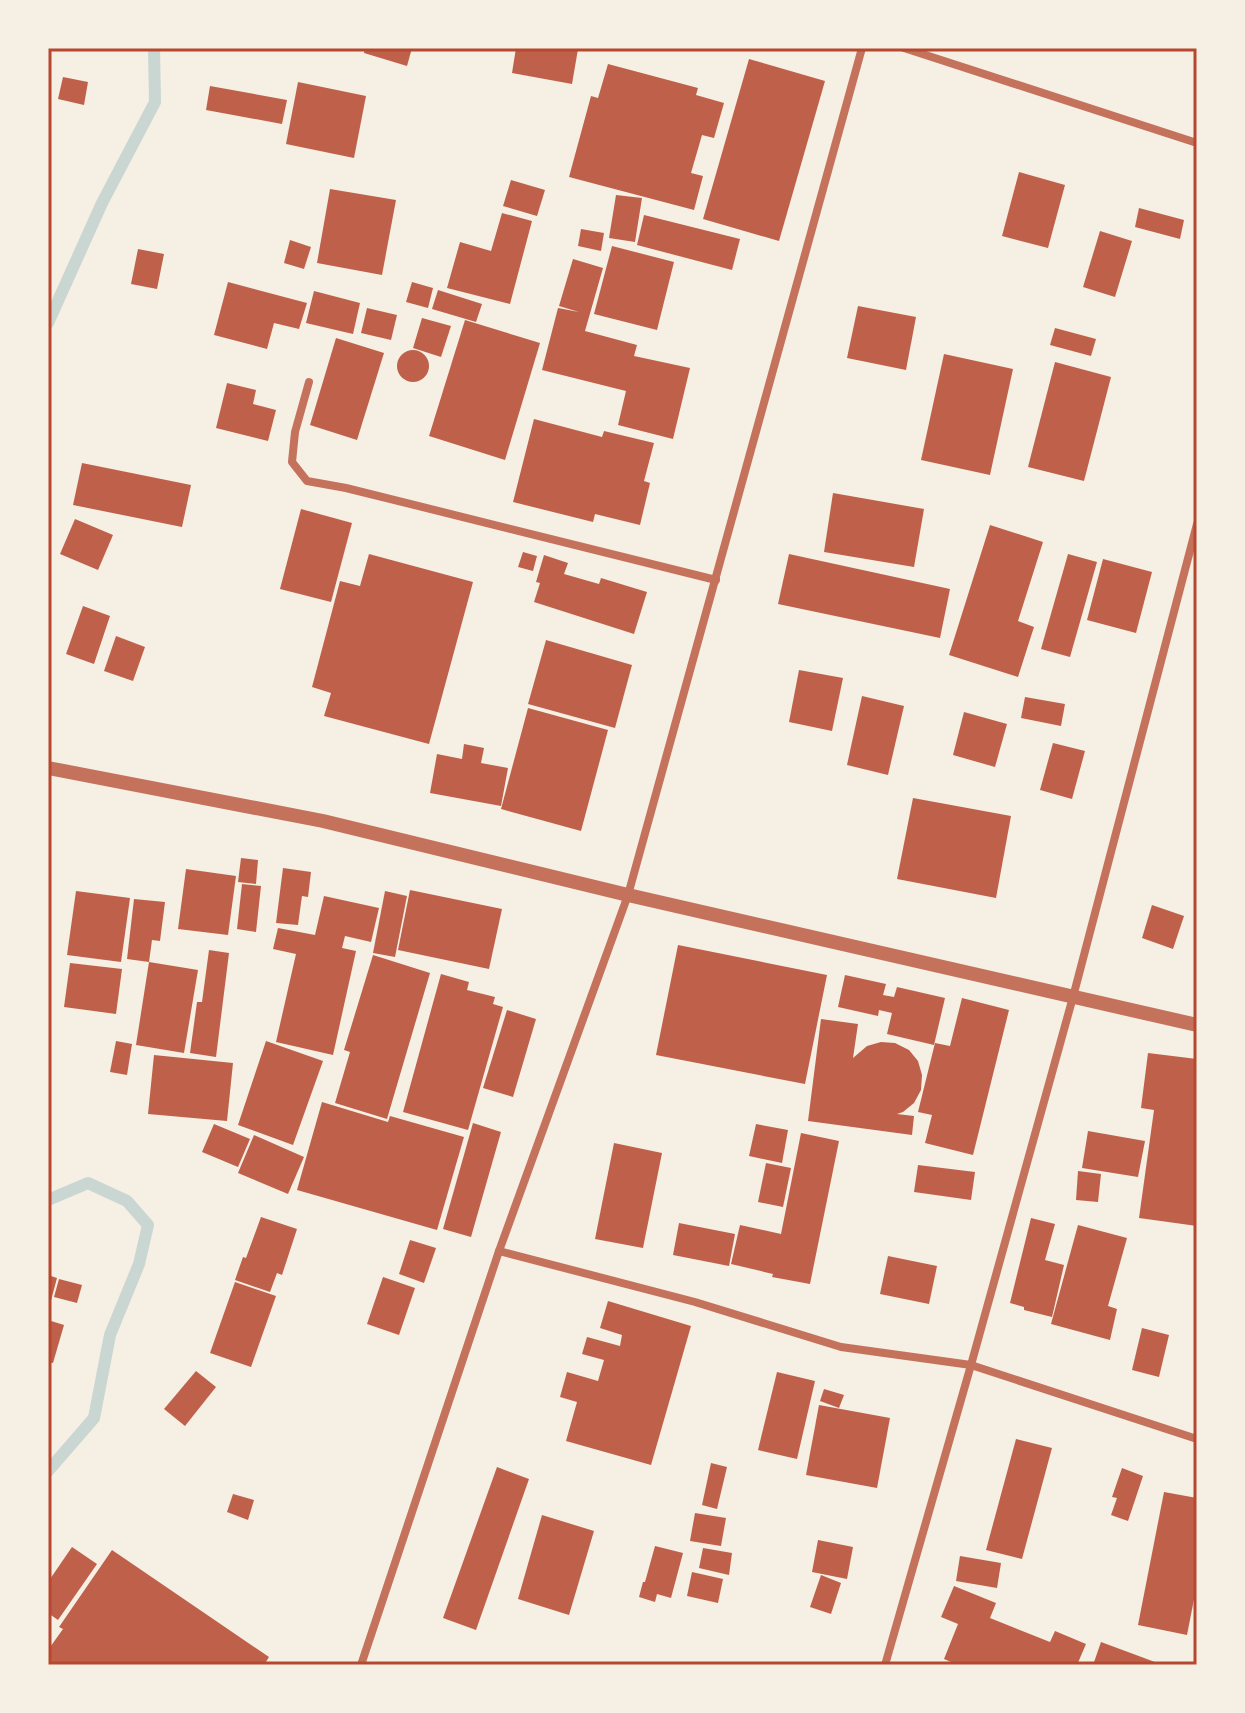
<svg xmlns="http://www.w3.org/2000/svg" width="1245" height="1713" viewBox="0 0 1245 1713" font-family="Jost,sans-serif">
<rect width="100%" height="100%" fill="#f6efe4"/>
<g fill="none" stroke-linecap="round" stroke-linejoin="round">
<g stroke="#c9d6d2" stroke-width="12">
<path d="M 48,323 L 102,203 L 155,102 L 154,48"/>
<path d="M 48,1200 L 88,1183 L 127,1201 L 148,1225 L 139,1264 L 110,1335 L 94,1418 L 48,1471"/>
</g>
</g>
<g fill="#bf614a">
<path d="M 365,48 L 412,48 L 407,66 L 364,53 Z"/>
<path d="M 516,48 L 578,49 L 572,84 L 512,73 Z"/>
<path d="M 749,59 L 825,81 L 779,241 L 703,219 Z"/>
<path d="M 608,64 L 698,88 L 696,95 L 724,103 L 714,138 L 702,135 L 691,173 L 703,176 L 694,210 L 569,177 L 591,96 L 598,98 Z"/>
<path d="M 63,77 L 88,82 L 84,105 L 58,99 Z"/>
<path d="M 298,82 L 366,96 L 354,158 L 286,144 Z"/>
<path d="M 210,86 L 287,100 L 282,124 L 206,110 Z"/>
<path d="M 1019,172 L 1065,185 L 1048,248 L 1002,236 Z"/>
<path d="M 511,180 L 545,190 L 537,216 L 503,206 Z"/>
<path d="M 330,189 L 396,200 L 382,275 L 317,263 Z"/>
<path d="M 616,195 L 642,198 L 635,242 L 609,238 Z"/>
<path d="M 1139,208 L 1184,220 L 1180,239 L 1135,227 Z"/>
<path d="M 502,213 L 532,221 L 510,304 L 447,288 L 460,242 L 491,251 Z"/>
<path d="M 644,215 L 740,239 L 732,270 L 637,245 Z"/>
<path d="M 581,229 L 604,233 L 601,251 L 578,246 Z"/>
<path d="M 1100,231 L 1132,241 L 1115,297 L 1083,287 Z"/>
<path d="M 290,240 L 311,247 L 304,269 L 284,263 Z"/>
<path d="M 612,246 L 674,262 L 657,330 L 594,314 Z"/>
<path d="M 138,249 L 164,254 L 157,289 L 131,284 Z"/>
<path d="M 573,259 L 603,268 L 585,331 L 637,345 L 634,356 L 690,368 L 673,439 L 618,425 L 626,391 L 542,370 L 558,308 L 579,312 L 559,306 Z"/>
<path d="M 228,282 L 307,303 L 299,329 L 274,323 L 267,349 L 214,335 Z"/>
<path d="M 412,282 L 433,288 L 428,308 L 406,302 Z"/>
<path d="M 438,290 L 482,304 L 476,322 L 432,309 Z"/>
<path d="M 314,291 L 360,303 L 353,334 L 306,323 Z"/>
<path d="M 858,306 L 916,317 L 906,370 L 847,358 Z"/>
<path d="M 367,308 L 397,315 L 391,340 L 361,333 Z"/>
<path d="M 422,318 L 451,326 L 441,357 L 413,348 Z"/>
<path d="M 465,320 L 540,343 L 505,460 L 429,436 Z"/>
<path d="M 1055,328 L 1096,339 L 1091,356 L 1050,345 Z"/>
<path d="M 336,338 L 384,353 L 357,440 L 310,425 Z"/>
<circle cx="413" cy="366" r="16"/>
<path d="M 944,354 L 1013,369 L 990,475 L 921,460 Z"/>
<path d="M 1055,362 L 1111,377 L 1084,481 L 1028,467 Z"/>
<path d="M 227,383 L 256,390 L 253,404 L 276,410 L 268,441 L 216,428 Z"/>
<path d="M 534,419 L 602,437 L 604,431 L 654,443 L 644,481 L 650,483 L 640,525 L 595,514 L 593,522 L 513,502 Z"/>
<path d="M 82,463 L 191,485 L 182,527 L 73,505 Z"/>
<path d="M 833,493 L 924,509 L 914,567 L 824,552 Z"/>
<path d="M 301,509 L 352,523 L 331,602 L 280,589 Z"/>
<path d="M 75,519 L 113,535 L 98,570 L 60,554 Z"/>
<path d="M 990,525 L 1043,542 L 1018,621 L 1034,627 L 1018,677 L 949,655 Z"/>
<path d="M 523,552 L 537,556 L 533,571 L 518,567 Z"/>
<path d="M 369,554 L 473,582 L 429,744 L 324,716 L 331,693 L 312,687 L 340,581 L 360,586 Z"/>
<path d="M 789,554 L 950,589 L 940,638 L 778,604 Z"/>
<path d="M 1068,554 L 1097,562 L 1070,657 L 1041,649 Z"/>
<path d="M 544,555 L 568,563 L 564,574 L 599,584 L 601,578 L 647,592 L 634,634 L 534,602 L 540,583 L 536,582 Z"/>
<path d="M 1103,559 L 1152,572 L 1136,633 L 1087,620 Z"/>
<path d="M 83,606 L 110,616 L 94,664 L 66,654 Z"/>
<path d="M 116,636 L 145,647 L 133,681 L 104,671 Z"/>
<path d="M 546,640 L 632,665 L 615,728 L 528,704 Z"/>
<path d="M 799,670 L 843,678 L 832,731 L 789,722 Z"/>
<path d="M 862,696 L 904,706 L 888,775 L 847,765 Z"/>
<path d="M 1025,697 L 1065,704 L 1061,726 L 1021,718 Z"/>
<path d="M 528,708 L 608,730 L 581,831 L 501,809 Z"/>
<path d="M 964,712 L 1007,724 L 995,767 L 953,755 Z"/>
<path d="M 1053,743 L 1085,751 L 1072,799 L 1040,790 Z"/>
<path d="M 464,744 L 484,748 L 481,763 L 508,768 L 501,806 L 430,793 L 437,754 L 462,759 Z"/>
<path d="M 913,798 L 1011,816 L 996,898 L 897,879 Z"/>
<path d="M 241,858 L 258,860 L 256,884 L 238,882 Z"/>
<path d="M 283,868 L 311,872 L 308,897 L 302,896 L 298,925 L 276,923 Z"/>
<path d="M 186,869 L 236,876 L 228,935 L 178,929 Z"/>
<path d="M 242,884 L 261,886 L 256,932 L 237,929 Z"/>
<path d="M 410,890 L 502,909 L 489,969 L 398,950 Z"/>
<path d="M 76,891 L 130,898 L 121,962 L 67,955 Z"/>
<path d="M 385,891 L 407,896 L 395,957 L 373,953 Z"/>
<path d="M 324,896 L 379,908 L 371,942 L 345,936 L 342,948 L 356,951 L 333,1055 L 276,1042 L 296,954 L 273,949 L 278,928 L 315,935 Z"/>
<path d="M 134,899 L 165,902 L 160,941 L 152,940 L 149,962 L 127,959 Z"/>
<path d="M 1152,905 L 1184,916 L 1173,949 L 1142,938 Z"/>
<path d="M 678,945 L 827,975 L 805,1084 L 656,1055 Z"/>
<path d="M 209,950 L 229,953 L 216,1057 L 190,1053 L 197,1002 L 202,1002 Z"/>
<path d="M 373,955 L 430,973 L 387,1119 L 335,1103 L 350,1052 L 344,1050 Z"/>
<path d="M 149,962 L 198,970 L 184,1053 L 136,1045 Z"/>
<path d="M 70,963 L 122,969 L 116,1014 L 64,1007 Z"/>
<path d="M 441,974 L 469,982 L 467,990 L 495,997 L 493,1004 L 503,1007 L 468,1130 L 403,1112 Z"/>
<path d="M 845,975 L 886,984 L 883,995 L 894,997 L 897,987 L 945,998 L 934,1045 L 887,1034 L 892,1013 L 879,1010 L 878,1016 L 838,1007 Z"/>
<path d="M 962,998 L 1009,1010 L 973,1155 L 925,1143 L 932,1115 L 918,1112 L 935,1043 L 950,1046 Z"/>
<path d="M 507,1010 L 536,1019 L 513,1097 L 483,1088 Z"/>
<path d="M 821,1019 L 858,1024 L 853,1058 L 867,1046 L 881,1042 L 895,1043 L 909,1050 L 918,1061 L 922,1075 L 921,1090 L 914,1103 L 903,1112 L 897,1114 L 914,1116 L 912,1135 L 808,1121 Z"/>
<path d="M 116,1041 L 132,1044 L 127,1075 L 110,1072 Z"/>
<path d="M 266,1041 L 323,1061 L 293,1145 L 238,1125 Z"/>
<path d="M 1148,1053 L 1197,1059 L 1197,1226 L 1139,1218 L 1154,1110 L 1141,1108 Z"/>
<path d="M 154,1055 L 233,1063 L 227,1121 L 148,1114 Z"/>
<path d="M 322,1102 L 388,1122 L 390,1116 L 464,1137 L 437,1230 L 297,1190 Z"/>
<path d="M 473,1123 L 501,1132 L 471,1237 L 443,1229 Z"/>
<path d="M 214,1124 L 250,1139 L 238,1167 L 202,1152 Z"/>
<path d="M 756,1124 L 788,1130 L 782,1163 L 749,1156 Z"/>
<path d="M 1088,1131 L 1145,1141 L 1138,1177 L 1082,1168 Z"/>
<path d="M 801,1133 L 839,1141 L 810,1284 L 772,1277 L 773,1274 L 731,1264 L 740,1225 L 781,1234 Z"/>
<path d="M 254,1135 L 304,1157 L 288,1194 L 238,1173 Z"/>
<path d="M 614,1143 L 662,1153 L 643,1248 L 595,1239 Z"/>
<path d="M 766,1163 L 791,1168 L 783,1207 L 758,1202 Z"/>
<path d="M 918,1165 L 975,1172 L 971,1200 L 914,1192 Z"/>
<path d="M 1078,1171 L 1101,1174 L 1098,1202 L 1076,1200 Z"/>
<path d="M 261,1217 L 297,1229 L 282,1275 L 277,1273 L 270,1292 L 235,1280 L 243,1257 L 246,1258 Z"/>
<path d="M 1031,1218 L 1055,1224 L 1045,1260 L 1064,1265 L 1052,1317 L 1024,1310 L 1024,1307 L 1010,1303 Z"/>
<path d="M 679,1223 L 735,1234 L 729,1266 L 673,1255 Z"/>
<path d="M 1078,1225 L 1127,1238 L 1108,1306 L 1117,1309 L 1110,1340 L 1051,1324 Z"/>
<path d="M 410,1240 L 436,1248 L 424,1283 L 399,1274 Z"/>
<path d="M 888,1256 L 937,1266 L 929,1304 L 880,1294 Z"/>
<path d="M 48,1275 L 57,1278 L 49,1308 L 48,1308 Z"/>
<path d="M 383,1277 L 415,1288 L 399,1335 L 367,1324 Z"/>
<path d="M 59,1279 L 82,1285 L 77,1303 L 54,1297 Z"/>
<path d="M 235,1282 L 276,1296 L 251,1367 L 210,1353 Z"/>
<path d="M 608,1301 L 691,1326 L 651,1465 L 566,1441 L 577,1402 L 560,1397 L 567,1372 L 598,1381 L 604,1360 L 582,1354 L 587,1337 L 620,1346 L 622,1335 L 600,1328 Z"/>
<path d="M 48,1320 L 64,1325 L 53,1363 L 48,1362 Z"/>
<path d="M 1142,1328 L 1169,1335 L 1159,1377 L 1132,1370 Z"/>
<path d="M 196,1371 L 216,1387 L 185,1426 L 164,1409 Z"/>
<path d="M 777,1372 L 815,1381 L 797,1459 L 758,1450 Z"/>
<path d="M 824,1389 L 844,1395 L 839,1408 L 820,1401 Z"/>
<path d="M 819,1405 L 890,1418 L 877,1488 L 806,1475 Z"/>
<path d="M 1016,1439 L 1052,1448 L 1022,1559 L 986,1550 Z"/>
<path d="M 711,1463 L 727,1467 L 717,1509 L 702,1505 Z"/>
<path d="M 497,1467 L 529,1479 L 476,1630 L 443,1618 Z"/>
<path d="M 1122,1468 L 1143,1476 L 1128,1521 L 1111,1515 L 1117,1498 L 1112,1497 Z"/>
<path d="M 1164,1492 L 1197,1498 L 1197,1584 L 1187,1635 L 1138,1625 Z"/>
<path d="M 233,1494 L 254,1500 L 248,1520 L 227,1512 Z"/>
<path d="M 695,1513 L 726,1518 L 721,1546 L 690,1541 Z"/>
<path d="M 542,1515 L 594,1531 L 569,1615 L 518,1599 Z"/>
<path d="M 818,1540 L 853,1547 L 847,1579 L 812,1572 Z"/>
<path d="M 655,1546 L 683,1553 L 671,1598 L 657,1594 L 655,1602 L 639,1597 L 643,1582 L 645,1582 Z"/>
<path d="M 72,1547 L 97,1564 L 58,1620 L 48,1613 L 48,1582 Z"/>
<path d="M 703,1548 L 732,1553 L 729,1575 L 699,1568 Z"/>
<path d="M 112,1550 L 269,1657 L 264,1665 L 157,1665 L 154,1663 L 152,1665 L 48,1665 L 48,1650 L 63,1629 L 59,1627 Z"/>
<path d="M 960,1556 L 1001,1563 L 997,1588 L 956,1581 Z"/>
<path d="M 692,1572 L 723,1579 L 718,1603 L 687,1596 Z"/>
<path d="M 821,1575 L 841,1583 L 831,1614 L 810,1607 Z"/>
<path d="M 954,1586 L 996,1603 L 990,1618 L 1050,1642 L 1055,1631 L 1086,1644 L 1077,1665 L 958,1665 L 944,1659 L 958,1624 L 941,1617 Z"/>
<path d="M 1101,1642 L 1163,1665 L 1093,1665 Z"/>
</g>
<g fill="none" stroke-linecap="round" stroke-linejoin="round">
<g stroke="#c5725c" stroke-width="8">
<path d="M 904,48 L 1197,143"/>
<path d="M 309,382 L 295,432 L 292,462 L 307,481 L 346,488 L 716,580"/>
<path d="M 499,1251 L 695,1302 L 841,1347 L 971,1365 L 1197,1439"/>
<path d="M 361,1665 L 499,1251 L 628,895 L 862,48"/>
<path d="M 885,1665 L 971,1365 L 1073,997 L 1197,524"/>
</g>
<path stroke="#c5725c" stroke-width="14" d="M 48,768 L 323,821 L 628,895 L 1197,1025"/>
</g>
<rect width="1245" height="1713" fill="none" stroke="#f6efe4" stroke-width="100"/>
<rect x="50" y="50" width="1145" height="1613" fill="none" stroke="#b5482f" stroke-width="3"/>
</svg>
